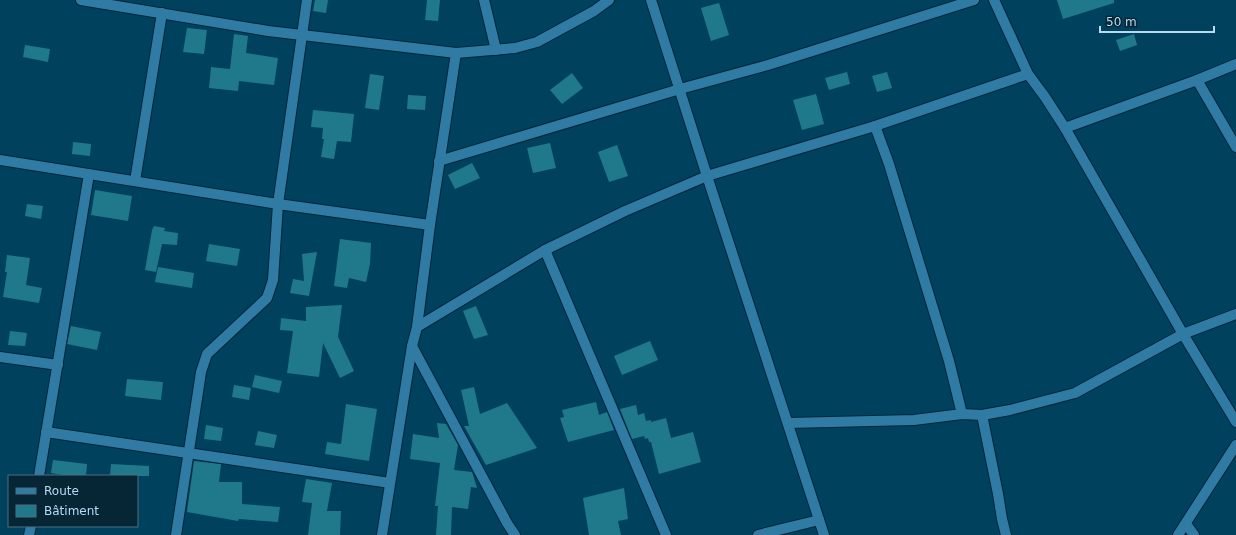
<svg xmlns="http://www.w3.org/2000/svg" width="1236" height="535" viewBox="0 0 1236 535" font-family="'DejaVu Sans',sans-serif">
<rect width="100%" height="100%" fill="#00415e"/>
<g fill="#20798b">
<path d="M 315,0 L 328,0 L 326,13 L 313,11 Z"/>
<path d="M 427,0 L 440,0 L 438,21 L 425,20 Z"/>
<path d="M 1057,0 L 1114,0 L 1114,3 L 1063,19 Z"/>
<path d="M 719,3 L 729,35 L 711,41 L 701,8 Z"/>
<path d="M 187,28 L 207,30 L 204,54 L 183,52 Z"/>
<path d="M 234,34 L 248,36 L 246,53 L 278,58 L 274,85 L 239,81 L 238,91 L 209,88 L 211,67 L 230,69 Z"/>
<path d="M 1134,34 L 1137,45 L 1120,51 L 1116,40 Z"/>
<path d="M 25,45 L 50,49 L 48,62 L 23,57 Z"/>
<path d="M 847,72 L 850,84 L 829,90 L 825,78 Z"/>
<path d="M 887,72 L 892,88 L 877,92 L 872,76 Z"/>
<path d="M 572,73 L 583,88 L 562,104 L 550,90 Z"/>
<path d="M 370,74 L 384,76 L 379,110 L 365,108 Z"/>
<path d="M 816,94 L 824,124 L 802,130 L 793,100 Z"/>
<path d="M 408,95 L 426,96 L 425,110 L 407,109 Z"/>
<path d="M 313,110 L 354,114 L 351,142 L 337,141 L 334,159 L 321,157 L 324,139 L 322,139 L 323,128 L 311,127 Z"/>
<path d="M 73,142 L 91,144 L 90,156 L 72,154 Z"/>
<path d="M 550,143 L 556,168 L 533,173 L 527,148 Z"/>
<path d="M 617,145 L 628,176 L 609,182 L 598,152 Z"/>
<path d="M 472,163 L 480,178 L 455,189 L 448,175 Z"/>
<path d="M 95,190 L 132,196 L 128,221 L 91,215 Z"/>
<path d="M 27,204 L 43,206 L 41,219 L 25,216 Z"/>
<path d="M 154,226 L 165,228 L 164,231 L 178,233 L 177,245 L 162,244 L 156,272 L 145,270 L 152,230 Z"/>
<path d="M 340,239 L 371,243 L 370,264 L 366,282 L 349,278 L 347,288 L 334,286 Z"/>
<path d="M 209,244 L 240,249 L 237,266 L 206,261 Z"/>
<path d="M 317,252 L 309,296 L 290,293 L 293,279 L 304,281 L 302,254 Z"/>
<path d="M 7,255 L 30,258 L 26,285 L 42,288 L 39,303 L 3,297 L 7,272 L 5,272 Z"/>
<path d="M 158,267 L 194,273 L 192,288 L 155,282 Z"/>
<path d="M 342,305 L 338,337 L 354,371 L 340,378 L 323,343 L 319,377 L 287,373 L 293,331 L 280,330 L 281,318 L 306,321 L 306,307 Z"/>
<path d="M 476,306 L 488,335 L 474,339 L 463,311 Z"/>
<path d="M 71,326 L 101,332 L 97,350 L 67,344 Z"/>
<path d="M 10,331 L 27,333 L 25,346 L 8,345 Z"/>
<path d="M 650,341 L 658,360 L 622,375 L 614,356 Z"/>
<path d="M 255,375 L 282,381 L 279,393 L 252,387 Z"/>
<path d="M 127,379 L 163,382 L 161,400 L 125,396 Z"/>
<path d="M 234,385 L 251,388 L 249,400 L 232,397 Z"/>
<path d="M 474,387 L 480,414 L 507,403 L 537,448 L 486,465 L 464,426 L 469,426 L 461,390 Z"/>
<path d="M 596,402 L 599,415 L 607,412 L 614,430 L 568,442 L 560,418 L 564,417 L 562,410 Z"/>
<path d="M 346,404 L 377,409 L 369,461 L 325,454 L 327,442 L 341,444 Z"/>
<path d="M 636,405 L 638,415 L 644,413 L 646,421 L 651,420 L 651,422 L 666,418 L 671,438 L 693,432 L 701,462 L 659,474 L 651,442 L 649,442 L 648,438 L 645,439 L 644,436 L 632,439 L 620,409 Z"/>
<path d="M 437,423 L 446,424 L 458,445 L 454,470 L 472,472 L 477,488 L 471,487 L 468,509 L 452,507 L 451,535 L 436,535 L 438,506 L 435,506 L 440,463 L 410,459 L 413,434 L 439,438 Z"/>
<path d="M 206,425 L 223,428 L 221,441 L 204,439 Z"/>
<path d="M 258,431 L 277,435 L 274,448 L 255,445 Z"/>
<path d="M 53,460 L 87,464 L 86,476 L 69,476 L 51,473 Z"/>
<path d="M 194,461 L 221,464 L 219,482 L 242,482 L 242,504 L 280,507 L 278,522 L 239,519 L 238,521 L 187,512 Z"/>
<path d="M 111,464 L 149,466 L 149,476 L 110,476 Z"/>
<path d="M 306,479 L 332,483 L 327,511 L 341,511 L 340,535 L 308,535 L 312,503 L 302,502 Z"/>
<path d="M 624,488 L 628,519 L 618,521 L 621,535 L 589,535 L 583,498 Z"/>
</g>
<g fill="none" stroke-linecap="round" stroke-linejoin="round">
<defs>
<g id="minor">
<path d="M 81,0 L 268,31 L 456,53 L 515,48 L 537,42 L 594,11 L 609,0"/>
<path d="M 484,0 L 496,50"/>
<path d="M 651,0 L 707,176 L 824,535"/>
<path d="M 994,0 L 1028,74 L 1045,97 L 1065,128 L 1183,334 L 1236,422"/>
<path d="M 1197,80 L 1236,147"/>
<path d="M 875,126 L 889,164 L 949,361 L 962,414"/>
<path d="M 1065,128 L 1197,80 L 1236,64"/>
<path d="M 0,160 L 278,204 L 430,225"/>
<path d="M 439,161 L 680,89 L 768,65 L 974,0"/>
<path d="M 135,181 L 162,13"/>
<path d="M 545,250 L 666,535"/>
<path d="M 417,327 L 545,250 L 625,211 L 707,176 L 875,126 L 1028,74"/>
<path d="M 412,346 L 507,523 L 515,535"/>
<path d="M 0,357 L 58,365"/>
<path d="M 982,415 L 998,494 L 1002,519 L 1006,535"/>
<path d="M 788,423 L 914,420 L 962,414 L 982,415 L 1010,410 L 1075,393 L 1183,334 L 1236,314"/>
<path d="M 46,432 L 390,483"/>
<path d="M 39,476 L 89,174"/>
<path d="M 1186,524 L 1194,535"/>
<path d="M 29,535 L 31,526"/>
<path d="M 176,535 L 198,392 L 201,372 L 207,354 L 267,298 L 273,280 L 278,204 L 307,0"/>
<path d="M 382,535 L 412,346 L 417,327 L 430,225 L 456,53"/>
<path d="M 758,535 L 819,520"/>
<path d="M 1178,535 L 1236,445"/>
</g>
</defs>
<use href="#minor" stroke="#00263a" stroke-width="12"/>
<use href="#minor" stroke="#307ba3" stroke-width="10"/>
</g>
<rect x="8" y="475" width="130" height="52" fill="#062636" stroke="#4d6e80"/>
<rect x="16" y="488" width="20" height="6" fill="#307ba3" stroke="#4d6e80"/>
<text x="44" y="495" font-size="12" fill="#b7daf0">Route</text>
<rect x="16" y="505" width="20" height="12" fill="#20798b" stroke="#4d6e80"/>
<text x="44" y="515" font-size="12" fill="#b7daf0">Bâtiment</text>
<path d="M1100 26v6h114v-6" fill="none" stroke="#b7daf0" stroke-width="2"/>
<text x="1106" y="26" font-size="12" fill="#b7daf0" stroke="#062636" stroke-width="3" paint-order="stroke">50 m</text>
</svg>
